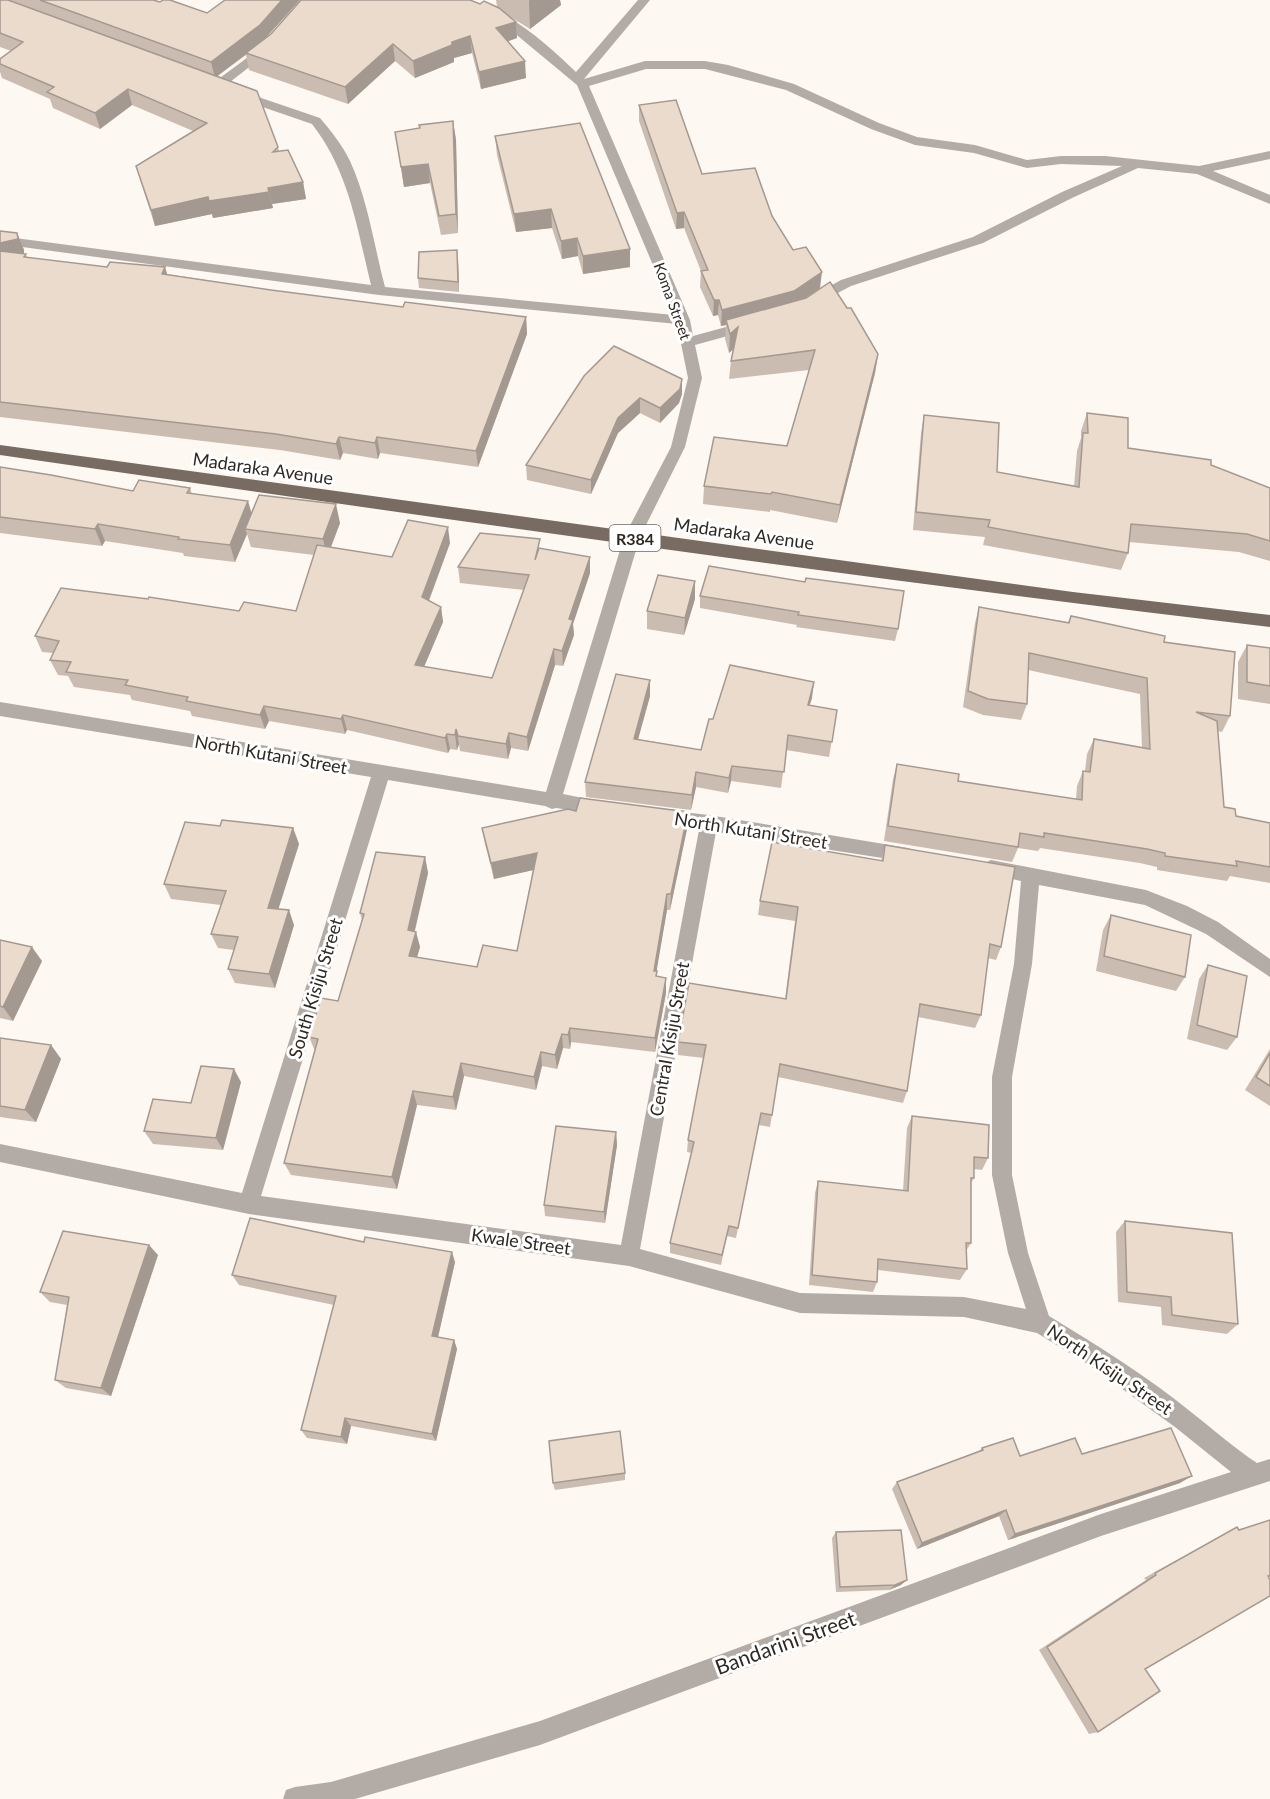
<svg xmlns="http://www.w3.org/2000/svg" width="1270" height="1799" viewBox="0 0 1270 1799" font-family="Lato,sans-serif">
<rect width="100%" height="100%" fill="#fef8f2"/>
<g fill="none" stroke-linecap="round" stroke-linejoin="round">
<g fill="#b3aca6" fill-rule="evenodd">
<path d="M 455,0 C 499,0 545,42 576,72 L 638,0 L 650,0 L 584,79 L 645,61 L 705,61 L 728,65 L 794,84 L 879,123 L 917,137 L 975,145 L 1027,160 L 1061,156 L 1105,156 L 1199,166 L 1270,151 L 1270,159 L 1213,171 L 1270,195 L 1270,204 L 1197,174 L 1138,168 L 1072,198 L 983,243 L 851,286 L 815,305 L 810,303 L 808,300 L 810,297 L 841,280 L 973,237 L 1062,192 L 1122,166 L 1061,164 L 1027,168 L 974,153 L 915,145 L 871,129 L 786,90 L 705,69 L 646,69 L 589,86 L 690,320 L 693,336 L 748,321 L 755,326 L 753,329 L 695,345 L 702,378 L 685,447 L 640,537 L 563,794 L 608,803 L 611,808 L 608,813 L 602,815 L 556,808 L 552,809 L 545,806 L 388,780 L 261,1196 L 621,1245 L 699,830 L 659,822 L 656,817 L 659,812 L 665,810 L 709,815 L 908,848 L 914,850 L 917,855 L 914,860 L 908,862 L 716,832 L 640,1249 L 800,1293 L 964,1297 L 1026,1309 L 1008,1253 L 992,1175 L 992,1077 L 1014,964 L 1021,881 L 985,873 L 982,868 L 985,863 L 991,860 L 1146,890 L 1187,906 L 1218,922 L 1270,959 L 1270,977 L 1206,934 L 1145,905 L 1039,885 L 1032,964 L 1012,1077 L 1012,1175 L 1028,1253 L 1049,1316 C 1098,1346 1147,1376 1191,1412 C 1213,1429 1234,1448 1257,1463 L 1270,1459 L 1270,1481 L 1101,1536 L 540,1745 L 355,1799 L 283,1799 L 286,1790 L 295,1787 L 331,1782 L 540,1721 L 1101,1514 L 1231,1472 L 1175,1427 L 1089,1365 L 1037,1333 L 964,1317 L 800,1313 L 629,1266 L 249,1214 L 0,1162 L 0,1144 L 242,1193 L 371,777 L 0,716 L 0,702 L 546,792 L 624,537 L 671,447 L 688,378 L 677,324 L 379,295 L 0,244 L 0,236 L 371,285 C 357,228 349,171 312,124 L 234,97 L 232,94 L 234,91 L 238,90 L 320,118 C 331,131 343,146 350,161 C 368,200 374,246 385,287 L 674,315 L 577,85 L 501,22 Z"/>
<path d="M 266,44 L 272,48 L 270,51 L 221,89 L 213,89 L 213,83 Z"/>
</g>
<path fill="#786c62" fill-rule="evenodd" d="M 0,445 L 1073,592 L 1270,615 L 1270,627 C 846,577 423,516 0,455 Z"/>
</g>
<g fill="#cabcb0">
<path d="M 0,0 L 153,0 L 267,38 L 480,4 L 497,7 L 496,0 L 560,0 L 561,5 L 530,29 L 509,16 L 516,22 L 517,38 L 508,41 L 526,78 L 481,89 L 472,53 L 454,58 L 454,62 L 415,78 L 395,61 L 348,104 L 249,70 L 246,55 L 217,76 L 278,147 L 279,151 L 303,182 L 306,199 L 272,204 L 273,208 L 213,218 L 212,214 L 155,226 L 136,166 L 193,131 L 132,105 L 100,129 L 53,108 L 50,99 L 2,78 L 0,72 L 0,59 L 11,51 L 0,47 Z"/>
<path d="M 639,105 L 702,174 L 772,216 L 793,250 L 820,288 L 805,298 L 847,308 L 878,354 L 875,373 L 837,523 L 770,510 L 770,512 L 703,504 L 704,486 L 787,446 L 809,370 L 729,379 L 731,361 L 733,349 L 729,353 L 725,339 L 726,325 L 721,326 L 718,315 L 713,316 L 700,287 L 701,271 L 684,228 L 676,229 L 639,121 Z"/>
<path d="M 453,121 L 456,140 L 458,233 L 441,235 L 430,183 L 404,187 L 395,132 L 420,128 Z"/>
<path d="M 495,136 L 630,267 L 583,274 L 578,256 L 562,259 L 552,228 L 516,232 L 497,155 Z"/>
<path d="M 0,231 L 17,233 L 24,250 L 24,253 L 28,258 L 107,267 L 165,267 L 167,274 L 271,290 L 403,307 L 526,317 L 527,334 L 478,467 L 380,453 L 378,459 L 343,453 L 340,460 L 280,450 L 0,417 Z"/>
<path d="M 458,260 L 459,292 L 419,288 L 418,278 Z"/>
<path d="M 584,376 L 682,379 L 682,394 L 679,403 L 660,423 L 640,413 L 618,433 L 591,494 L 527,480 L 526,465 Z"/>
<path d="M 1087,413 L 1128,448 L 1211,465 L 1270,488 L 1270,561 L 1239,552 L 1129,542 L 1128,553 L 1121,570 L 983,545 L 985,537 L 913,530 L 921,433 L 924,415 L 997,472 L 1074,486 L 1077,451 L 1081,438 L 1081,431 Z"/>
<path d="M 0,467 L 133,491 L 190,488 L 192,494 L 252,513 L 340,523 L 331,547 L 392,557 L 450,543 L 429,601 L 441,607 L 443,622 L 424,667 L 492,678 L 524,590 L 460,583 L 458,567 L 540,549 L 590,557 L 590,573 L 573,624 L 574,635 L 563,666 L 555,665 L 528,751 L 511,748 L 508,759 L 460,751 L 459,744 L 457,750 L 450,749 L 448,753 L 347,730 L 345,734 L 269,721 L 265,729 L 192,716 L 190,711 L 132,700 L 130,695 L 74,687 L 68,676 L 58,675 L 50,660 L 53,653 L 42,652 L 35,636 L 239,611 L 296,611 L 314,555 L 251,547 L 247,534 L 235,562 L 184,556 L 183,553 L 105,541 L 102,546 L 0,533 Z"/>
<path d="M 695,581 L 695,599 L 684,635 L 647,629 L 647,611 Z"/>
<path d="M 700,596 L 898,629 L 895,641 L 796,627 L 797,625 L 700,608 Z"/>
<path d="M 979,607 L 1068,622 L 1071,616 L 1164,642 L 1230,716 L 1222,732 L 1218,731 L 1224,807 L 1236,816 L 1270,823 L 1270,883 L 1230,876 L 1227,881 L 1157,870 L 1157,867 L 1140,863 L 1040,848 L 1038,851 L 1018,848 L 1012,862 L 884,841 L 893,779 L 897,764 L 958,781 L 1076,799 L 1077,786 L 1083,771 L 1085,771 L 1087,754 L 1094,739 L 1142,748 L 1140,694 L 1028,670 L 1027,704 L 1021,720 L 983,715 L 963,707 L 975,623 Z"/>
<path d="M 1247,645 L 1270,648 L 1270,704 L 1238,699 L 1238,662 Z"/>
<path d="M 650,680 L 650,696 L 638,739 L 701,750 L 713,719 L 812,698 L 809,705 L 837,710 L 829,757 L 786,750 L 781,788 L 731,781 L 728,793 L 696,787 L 691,810 L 586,797 L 585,782 Z"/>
<path d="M 576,811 L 688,812 L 687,829 L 670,910 L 667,910 L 656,971 L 657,976 L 666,993 L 655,1052 L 571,1042 L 570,1049 L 563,1048 L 557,1069 L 542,1066 L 536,1090 L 464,1076 L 456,1110 L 417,1105 L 397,1189 L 291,1175 L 284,1163 L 315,1051 L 309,1037 L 338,1001 L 362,920 L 360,913 L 425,857 L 428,873 L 415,931 L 416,932 L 420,947 L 417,957 L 477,967 L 517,951 L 533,870 L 494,879 L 485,844 L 482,828 Z"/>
<path d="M 220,826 L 293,828 L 299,844 L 278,909 L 294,925 L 275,988 L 235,983 L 228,969 L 234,950 L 218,948 L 211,934 L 221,905 L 171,899 L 164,884 Z"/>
<path d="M 885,845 L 1001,947 L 996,960 L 988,958 L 981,1015 L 975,1028 L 918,1017 L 907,1091 L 903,1103 L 778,1077 L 770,1127 L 759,1125 L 736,1238 L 727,1236 L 721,1265 L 670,1253 L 670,1243 L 692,1153 L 687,1152 L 688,1140 L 704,1058 L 678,1055 L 678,1042 L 785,999 L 795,921 L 758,915 L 760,901 L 881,861 Z"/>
<path d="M 1111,915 L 1185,977 L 1176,991 L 1096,971 L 1103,930 Z"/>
<path d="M 0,940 L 42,961 L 13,1021 L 0,1018 Z"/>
<path d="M 1208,965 L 1237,1037 L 1227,1050 L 1187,1039 L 1199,979 Z"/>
<path d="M 0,1038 L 51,1045 L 61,1059 L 36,1122 L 0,1117 Z"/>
<path d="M 1270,1049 L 1270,1106 L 1245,1090 Z"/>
<path d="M 241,1082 L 223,1150 L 153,1144 L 144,1131 L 191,1103 Z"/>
<path d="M 912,1116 L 988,1158 L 982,1170 L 974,1169 L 974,1178 L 971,1183 L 971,1243 L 966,1251 L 967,1269 L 960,1280 L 878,1270 L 877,1282 L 873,1292 L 809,1285 L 815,1193 L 818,1181 L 903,1191 L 907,1128 Z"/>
<path d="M 616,1132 L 617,1145 L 605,1223 L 545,1216 L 544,1205 Z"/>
<path d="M 1125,1221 L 1238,1324 L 1227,1334 L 1162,1325 L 1161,1307 L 1118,1302 L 1116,1232 Z"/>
<path d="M 158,1255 L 111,1396 L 66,1388 L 55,1380 L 67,1305 L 50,1302 L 40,1292 Z"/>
<path d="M 455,1262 L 438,1337 L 454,1340 L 457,1349 L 436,1441 L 351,1426 L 347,1444 L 307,1438 L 301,1430 L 334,1305 L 239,1285 L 232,1275 Z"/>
<path d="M 982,1448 L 1020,1456 L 1082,1454 L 1180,1483 L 1008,1540 L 999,1516 L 917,1549 L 892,1489 L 897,1482 L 979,1451 Z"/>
<path d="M 625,1473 L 625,1480 L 555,1490 L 553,1483 Z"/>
<path d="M 1237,1527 L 1268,1577 L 1145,1669 L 1098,1732 L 1089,1734 L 1039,1650 L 1146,1580 L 1144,1578 Z"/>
<path d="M 836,1532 L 901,1585 L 889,1590 L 836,1592 L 832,1538 Z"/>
</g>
<g fill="#a49990">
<path d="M 282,0 L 300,0 L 263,41 L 215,78 L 211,62 Z"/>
<path d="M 530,0 L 560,0 L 561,5 L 530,29 L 529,1 Z"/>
<path d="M 516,22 L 517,38 L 497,45 L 496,28 Z"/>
<path d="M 470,36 L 472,53 L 454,58 L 454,62 L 415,78 L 413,61 L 452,42 Z"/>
<path d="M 393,44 L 395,61 L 348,104 L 345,87 Z"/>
<path d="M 525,61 L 526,78 L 481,89 L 479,72 Z"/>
<path d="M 128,89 L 132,105 L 100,129 L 95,113 Z"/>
<path d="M 453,121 L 456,140 L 458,233 L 456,214 Z"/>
<path d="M 428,164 L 430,183 L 404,187 L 401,167 Z"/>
<path d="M 303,182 L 306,199 L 272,204 L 268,188 Z"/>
<path d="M 269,192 L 273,208 L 213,218 L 212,214 L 155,226 L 151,210 L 208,197 Z"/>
<path d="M 551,209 L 552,228 L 516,232 L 514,214 Z"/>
<path d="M 684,212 L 684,228 L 676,229 L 677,213 Z"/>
<path d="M 17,233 L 24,250 L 24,255 L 0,261 L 0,243 Z"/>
<path d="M 577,238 L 578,256 L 562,259 L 561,241 Z"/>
<path d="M 630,249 L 630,267 L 583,274 L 583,256 Z"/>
<path d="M 457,250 L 458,260 L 459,292 L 458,282 Z"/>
<path d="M 165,267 L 170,284 L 162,274 Z"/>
<path d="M 822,272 L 820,288 L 792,307 L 726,320 L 726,325 L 721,326 L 722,310 Z"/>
<path d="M 714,300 L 719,300 L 718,315 L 713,316 Z"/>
<path d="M 526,317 L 527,334 L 478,467 L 476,451 Z"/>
<path d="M 738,327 L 737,346 L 729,353 L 730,334 Z"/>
<path d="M 878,354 L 875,373 L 837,523 L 840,505 Z"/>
<path d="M 682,379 L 682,394 L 679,403 L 660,423 L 660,408 Z"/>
<path d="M 640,398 L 640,413 L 618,433 L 591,494 L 591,480 L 618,418 Z"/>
<path d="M 339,437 L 343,453 L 340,460 L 336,444 Z"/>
<path d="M 377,437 L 380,453 L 378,459 L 375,443 Z"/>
<path d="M 248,501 L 253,518 L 245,529 L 247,534 L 235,562 L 230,545 Z"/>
<path d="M 336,504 L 340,523 L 327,557 L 323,539 Z"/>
<path d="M 98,524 L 105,541 L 102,546 L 95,529 Z"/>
<path d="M 448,527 L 450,543 L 424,613 L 422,597 Z"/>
<path d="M 590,557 L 590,573 L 573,624 L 574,635 L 563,666 L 562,651 L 569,619 Z"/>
<path d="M 695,581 L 695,599 L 684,635 L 685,618 Z"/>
<path d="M 441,607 L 443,622 L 418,681 L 415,665 Z"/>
<path d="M 554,649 L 555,665 L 528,751 L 527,737 Z"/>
<path d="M 650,680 L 650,696 L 634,754 L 634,739 Z"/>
<path d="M 814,682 L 812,698 L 805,720 L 808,705 Z"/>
<path d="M 264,706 L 269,721 L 265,729 L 260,715 Z"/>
<path d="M 343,715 L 347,730 L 345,734 L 341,719 Z"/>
<path d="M 456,729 L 459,744 L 457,750 L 455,735 Z"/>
<path d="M 509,733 L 511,748 L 508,759 L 506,744 Z"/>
<path d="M 447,734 L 450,749 L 448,753 L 445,738 Z"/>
<path d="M 732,766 L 731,781 L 728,793 L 729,778 Z"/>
<path d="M 696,772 L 696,787 L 691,810 L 692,795 Z"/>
<path d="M 688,812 L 687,829 L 670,910 L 671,894 Z"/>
<path d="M 293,828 L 299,844 L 274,923 L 268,908 Z"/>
<path d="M 537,853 L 538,869 L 494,879 L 491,863 Z"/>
<path d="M 425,857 L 428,873 L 411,946 L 408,930 Z"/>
<path d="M 667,894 L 667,910 L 654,986 L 654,971 Z"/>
<path d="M 289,910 L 294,925 L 275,988 L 269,974 Z"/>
<path d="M 416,932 L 420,947 L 413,971 L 409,956 Z"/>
<path d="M 32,947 L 42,961 L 13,1021 L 3,1007 Z"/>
<path d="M 666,978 L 666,993 L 655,1052 L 655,1038 Z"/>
<path d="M 570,1028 L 571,1042 L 570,1049 L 568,1035 Z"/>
<path d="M 562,1034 L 563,1048 L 557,1069 L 555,1055 Z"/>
<path d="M 51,1045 L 61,1059 L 36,1122 L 25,1110 Z"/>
<path d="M 541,1052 L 542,1066 L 536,1090 L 534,1077 Z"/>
<path d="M 461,1063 L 464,1076 L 456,1110 L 453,1097 Z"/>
<path d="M 234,1069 L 241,1082 L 223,1150 L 216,1138 Z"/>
<path d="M 413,1091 L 417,1105 L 397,1189 L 392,1177 Z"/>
<path d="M 616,1132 L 617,1145 L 605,1223 L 604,1212 Z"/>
<path d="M 149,1245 L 158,1255 L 111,1396 L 101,1388 Z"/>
<path d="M 452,1252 L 455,1262 L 436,1346 L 432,1336 Z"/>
<path d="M 454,1340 L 457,1349 L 436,1441 L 432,1434 Z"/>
<path d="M 345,1418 L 351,1426 L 347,1444 L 341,1437 Z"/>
<path d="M 1192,1476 L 1180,1483 L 1008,1540 L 1015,1534 Z"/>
<path d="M 1006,1510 L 999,1516 L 917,1549 L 922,1543 Z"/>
<path d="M 907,1580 L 901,1585 L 889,1590 L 895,1585 Z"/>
</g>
<g fill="#ebdbcd" stroke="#a49990" stroke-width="1.5">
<path d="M 0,0 L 8,0 L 257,91 L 278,147 L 273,152 L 288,150 L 303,182 L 268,188 L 269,192 L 209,201 L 208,197 L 151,210 L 136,166 L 207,123 L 128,89 L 95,113 L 47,92 L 54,87 L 0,64 L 0,59 L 23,42 L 0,33 Z"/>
<path d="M 40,0 L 153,0 L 160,2 L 163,0 L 170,0 L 207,13 L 225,0 L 282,0 L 260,25 L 211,62 Z"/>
<path d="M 301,0 L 470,0 L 480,4 L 484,1 L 499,8 L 516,22 L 496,28 L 525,61 L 479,72 L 470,36 L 452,42 L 452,45 L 413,61 L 393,44 L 345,87 L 246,53 L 271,34 Z"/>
<path d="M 676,100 L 702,174 L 755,168 L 772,216 L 793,250 L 806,247 L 822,272 L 794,291 L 722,310 L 719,300 L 714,300 L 701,271 L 708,270 L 684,212 L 677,213 L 639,105 Z"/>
<path d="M 453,121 L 456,214 L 439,216 L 428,164 L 401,167 L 395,132 L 420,128 L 419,125 Z"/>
<path d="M 580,123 L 630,249 L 583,256 L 577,238 L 561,241 L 551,209 L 514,214 L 495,136 Z"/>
<path d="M 0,231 L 17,233 L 18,239 L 0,243 Z"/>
<path d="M 457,250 L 458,282 L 418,278 L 419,252 Z"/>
<path d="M 0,251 L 26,254 L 24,257 L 107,267 L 110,262 L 165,267 L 162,274 L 271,290 L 403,307 L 405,302 L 526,317 L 476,451 L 377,437 L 375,443 L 339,437 L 336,444 L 276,434 L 0,402 Z"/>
<path d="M 830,282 L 847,308 L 851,308 L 878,354 L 840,505 L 772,492 L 771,494 L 704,486 L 714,437 L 787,446 L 815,350 L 731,361 L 738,327 L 730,334 L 726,320 L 806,298 Z"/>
<path d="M 614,346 L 682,379 L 680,389 L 660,408 L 640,398 L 618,418 L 591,480 L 526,465 L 584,376 Z"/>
<path d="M 1087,413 L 1128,418 L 1128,448 L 1211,460 L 1211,465 L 1270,488 L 1270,541 L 1247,534 L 1131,524 L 1128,553 L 988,527 L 990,520 L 916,512 L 924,415 L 999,423 L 997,472 L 1079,487 L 1083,433 L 1088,433 Z"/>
<path d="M 0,467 L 51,475 L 133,491 L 139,480 L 190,488 L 187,493 L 248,501 L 230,545 L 178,539 L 179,537 L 98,524 L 95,529 L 0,517 Z"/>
<path d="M 259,495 L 336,504 L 323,539 L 245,529 Z"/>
<path d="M 408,520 L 448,527 L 422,597 L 441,607 L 415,665 L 492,678 L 529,575 L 458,567 L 480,533 L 540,539 L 535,560 L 539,548 L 590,557 L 569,619 L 573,620 L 562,651 L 554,649 L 527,737 L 509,733 L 506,744 L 458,736 L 456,729 L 455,735 L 447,734 L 445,738 L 343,715 L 341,719 L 264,706 L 260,715 L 186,701 L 188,697 L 125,685 L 128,680 L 66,672 L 71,662 L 50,660 L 59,641 L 35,636 L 61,588 L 148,599 L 149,597 L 239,611 L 244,602 L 296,611 L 317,545 L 392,557 Z"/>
<path d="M 709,566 L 805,582 L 806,578 L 904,591 L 898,629 L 798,615 L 799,612 L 700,596 Z"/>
<path d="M 658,575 L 695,581 L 685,618 L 647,611 Z"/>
<path d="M 979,607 L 1069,623 L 1071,616 L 1165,636 L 1164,642 L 1235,652 L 1230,716 L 1196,712 L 1217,721 L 1224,807 L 1235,809 L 1236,816 L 1270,823 L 1270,867 L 1236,861 L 1237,866 L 1165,856 L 1165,853 L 1147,849 L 1044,833 L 1044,837 L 1020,833 L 1018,847 L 888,826 L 897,764 L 959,774 L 958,781 L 1082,800 L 1083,771 L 1090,772 L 1094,739 L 1150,749 L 1147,678 L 1029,653 L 1027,704 L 988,699 L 968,691 Z"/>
<path d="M 1247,645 L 1270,648 L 1270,686 L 1247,682 Z"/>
<path d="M 730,665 L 814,682 L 808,705 L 837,710 L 832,742 L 788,735 L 784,772 L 732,766 L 729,778 L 696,772 L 692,795 L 585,782 L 616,674 L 650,680 L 634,739 L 701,750 L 709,719 L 713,719 Z"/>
<path d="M 580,798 L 688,812 L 671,894 L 667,894 L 654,971 L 657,971 L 656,976 L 666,978 L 655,1038 L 570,1028 L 568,1035 L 562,1034 L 555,1055 L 541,1052 L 534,1077 L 461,1063 L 453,1097 L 413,1091 L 392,1177 L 284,1163 L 318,1039 L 309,1037 L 321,998 L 338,1001 L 364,914 L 360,913 L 376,852 L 425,857 L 408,930 L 416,932 L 409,956 L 477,967 L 483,945 L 517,951 L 537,853 L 491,863 L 482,828 L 568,809 L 576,811 Z"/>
<path d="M 222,820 L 293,828 L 268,908 L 289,910 L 269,974 L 228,969 L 238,937 L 211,934 L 226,891 L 164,884 L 185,822 L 220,826 Z"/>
<path d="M 772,842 L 883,861 L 885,845 L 1015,867 L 1001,947 L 990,944 L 981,1015 L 920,1004 L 907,1091 L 780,1064 L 772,1115 L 761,1113 L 738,1228 L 729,1226 L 722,1255 L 670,1243 L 694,1142 L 688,1140 L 706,1045 L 678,1042 L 689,983 L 786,999 L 798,907 L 760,901 Z"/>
<path d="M 1111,915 L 1191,935 L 1185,977 L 1104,956 Z"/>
<path d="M 0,940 L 32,947 L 3,1007 L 0,1006 Z"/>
<path d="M 1208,965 L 1247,976 L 1237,1037 L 1197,1025 Z"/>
<path d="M 0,1038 L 51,1045 L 25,1110 L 0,1106 Z"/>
<path d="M 1270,1053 L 1270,1086 L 1256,1077 Z"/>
<path d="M 201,1066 L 234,1069 L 216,1138 L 144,1131 L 153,1099 L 191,1103 Z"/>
<path d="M 912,1116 L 989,1125 L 988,1158 L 974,1157 L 974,1178 L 971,1178 L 971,1243 L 966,1243 L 967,1269 L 878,1259 L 877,1282 L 812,1275 L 818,1181 L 908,1191 Z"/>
<path d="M 556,1126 L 616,1132 L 604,1212 L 544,1205 Z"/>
<path d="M 250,1218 L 364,1242 L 365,1237 L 452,1252 L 432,1336 L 454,1340 L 432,1434 L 345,1418 L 341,1437 L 301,1430 L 336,1296 L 232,1275 Z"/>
<path d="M 1125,1221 L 1232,1233 L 1238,1324 L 1172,1315 L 1171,1297 L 1127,1292 Z"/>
<path d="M 63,1231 L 149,1245 L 101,1388 L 55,1380 L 69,1297 L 40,1292 Z"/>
<path d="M 1171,1428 L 1192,1476 L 1015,1534 L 1006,1510 L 922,1543 L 897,1482 L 983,1450 L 982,1448 L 1013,1438 L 1020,1456 L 1075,1438 L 1082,1454 Z"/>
<path d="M 620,1431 L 625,1473 L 553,1483 L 549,1441 Z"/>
<path d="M 1270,1520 L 1270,1576 L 1268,1576 L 1270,1580 L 1270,1596 L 1145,1669 L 1160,1691 L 1098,1732 L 1047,1647 L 1156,1575 L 1155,1573 L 1237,1527 L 1239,1530 Z"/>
<path d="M 901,1530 L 907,1580 L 895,1585 L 840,1587 L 836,1532 Z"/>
</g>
<g text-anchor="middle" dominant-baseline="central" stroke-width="6" stroke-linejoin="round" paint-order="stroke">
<g font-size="15" fill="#2e2823" stroke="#fff">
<text transform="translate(673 301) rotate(70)">Koma Street</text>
</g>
<rect fill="#fff" stroke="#6d6865" stroke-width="1.5" x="609.5" y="525" width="51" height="26" rx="4.5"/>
<g font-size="16" font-weight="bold" fill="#2e2823">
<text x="635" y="538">R384</text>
</g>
<g font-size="18" fill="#2e2823" stroke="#fff">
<text transform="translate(263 468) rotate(8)">Madaraka Avenue</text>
<text transform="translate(744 533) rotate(8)">Madaraka Avenue</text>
<text transform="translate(271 754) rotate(10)">North Kutani Street</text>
<text transform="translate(751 830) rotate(9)">North Kutani Street</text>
<text transform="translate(315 988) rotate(-73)">South Kisiju Street</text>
<text transform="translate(669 1039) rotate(-80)">Central Kisiju Street</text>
<text transform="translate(521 1241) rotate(8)">Kwale Street</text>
<text transform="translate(1110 1369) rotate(34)">North Kisiju Street</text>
</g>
<g font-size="21" fill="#2e2823" stroke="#fff">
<text transform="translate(785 1642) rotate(-20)">Bandarini Street</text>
</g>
</g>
</svg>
